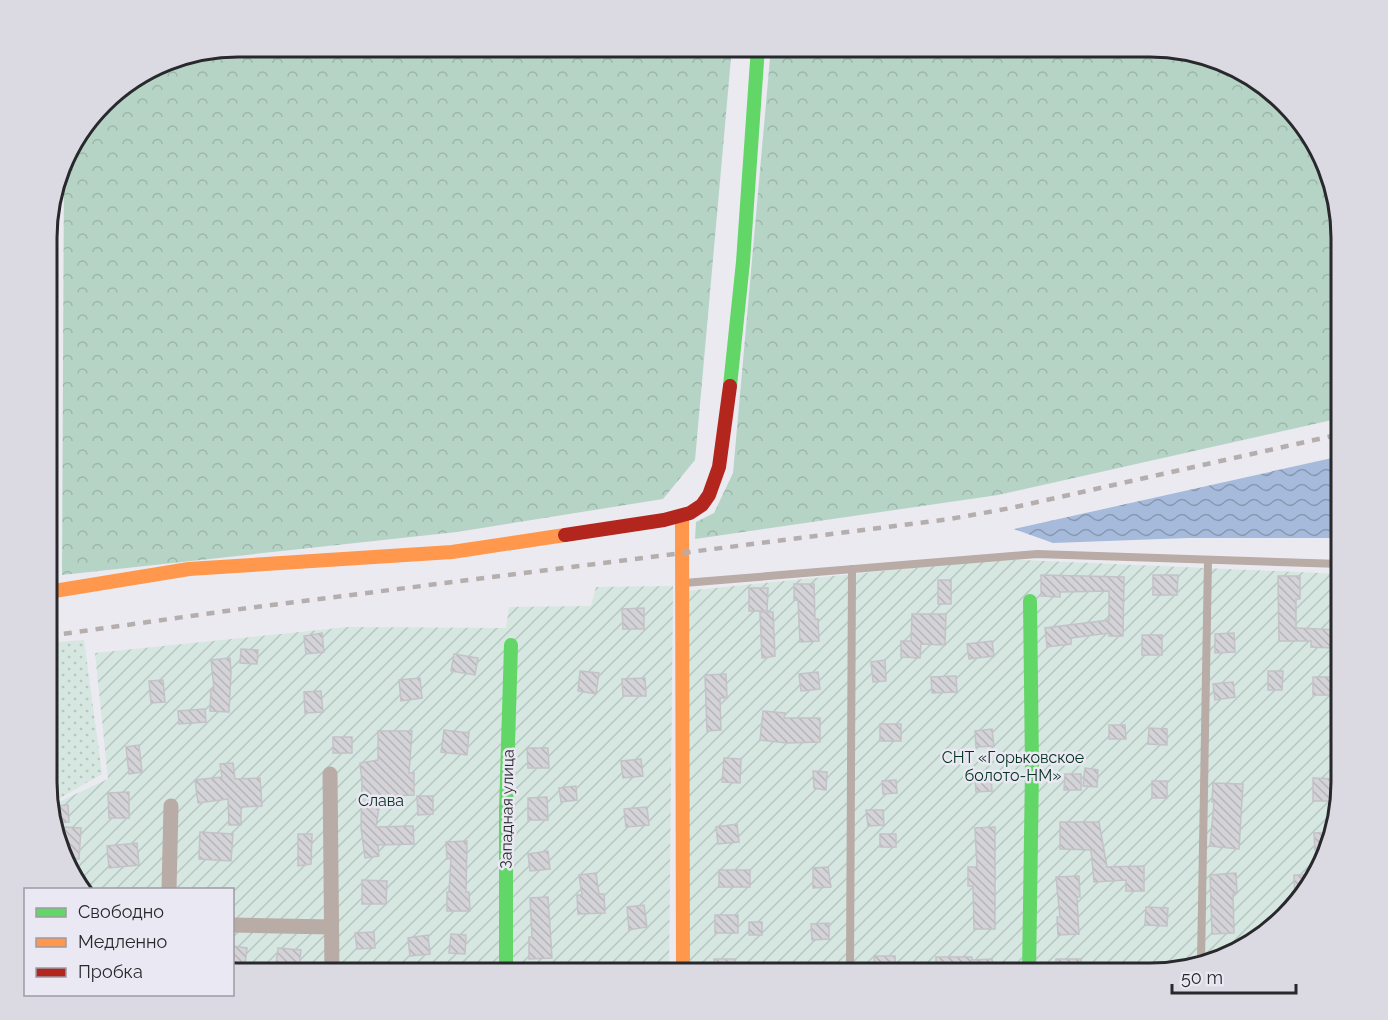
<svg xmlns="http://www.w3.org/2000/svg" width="1388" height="1020" viewBox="0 0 1388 1020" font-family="Raleway,sans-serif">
<defs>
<pattern id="forest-crowns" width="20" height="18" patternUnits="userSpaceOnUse" patternTransform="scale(1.5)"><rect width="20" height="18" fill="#b6d4c6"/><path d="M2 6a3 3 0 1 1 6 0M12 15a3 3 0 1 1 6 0" fill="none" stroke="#9cb6aa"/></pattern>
<pattern id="park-dots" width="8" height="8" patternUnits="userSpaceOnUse" patternTransform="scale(1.5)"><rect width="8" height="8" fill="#d5e7e0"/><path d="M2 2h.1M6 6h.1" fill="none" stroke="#b7c6c0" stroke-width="1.8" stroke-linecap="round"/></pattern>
<pattern id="garden-furrows" width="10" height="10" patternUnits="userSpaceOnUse" patternTransform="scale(1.5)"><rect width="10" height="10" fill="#d5e7e0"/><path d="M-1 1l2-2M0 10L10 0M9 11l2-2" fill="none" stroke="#b7c6c0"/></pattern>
<pattern id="water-waves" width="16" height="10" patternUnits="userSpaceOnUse" patternTransform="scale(1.5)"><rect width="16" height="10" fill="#a6bbdb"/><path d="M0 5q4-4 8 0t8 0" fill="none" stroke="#8798b2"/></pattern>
<pattern id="building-back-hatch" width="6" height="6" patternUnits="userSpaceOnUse" patternTransform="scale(1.5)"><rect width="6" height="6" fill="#d4d3d8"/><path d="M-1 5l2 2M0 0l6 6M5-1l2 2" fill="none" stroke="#b6b5ba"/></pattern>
</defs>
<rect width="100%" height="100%" fill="#ebeaf0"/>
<path fill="#e4deeb" d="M 57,186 L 55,521 L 48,526 L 48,213 Z"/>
<g fill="url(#forest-crowns)">
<path d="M 238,47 L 732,47 L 695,460 L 663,499 L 457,532 L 62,575 L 64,167 L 72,143 L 112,94 L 176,57 Z"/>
<path d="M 771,47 L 1162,47 L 1223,61 L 1267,86 L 1322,153 L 1341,226 L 1341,418 L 998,495 L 695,539 L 696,522 L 714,513 L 733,473 Z"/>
</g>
<path fill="url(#park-dots)" d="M 84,640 L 102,774 L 48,805 L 48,643 Z"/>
<g fill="url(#garden-furrows)">
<path d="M 1001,559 L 1341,574 L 1341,794 L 1327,855 L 1302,899 L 1234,954 L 1150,973 L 686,973 L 686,591 Z"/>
<path d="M 673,586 L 669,973 L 233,973 L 232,890 L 83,889 L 72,877 L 48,807 L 108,779 L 95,653 L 348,627 L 506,628 L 509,607 L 591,606 L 596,587 Z"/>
</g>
<path fill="url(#water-waves)" d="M 1341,456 L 1341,538 L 1188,538 L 1053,543 L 1014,529 Z"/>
<g fill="url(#building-back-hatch)" stroke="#c3c2c6" stroke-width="1.5">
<path d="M 1041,575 L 1124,577 L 1123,636 L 1109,636 L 1109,633 L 1071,638 L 1071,644 L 1047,647 L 1045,628 L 1109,620 L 1109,591 L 1060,592 L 1060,597 L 1041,596 Z"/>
<path d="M 1153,575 L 1178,575 L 1177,595 L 1153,595 Z"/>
<path d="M 1278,576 L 1300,576 L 1300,599 L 1296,599 L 1296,628 L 1340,630 L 1339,641 L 1333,641 L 1333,648 L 1311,647 L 1311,641 L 1279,641 Z"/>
<rect x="938" y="580" width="13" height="24"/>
<path d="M 794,584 L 814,584 L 815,619 L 818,619 L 819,641 L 800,642 L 798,600 L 794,600 Z"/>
<path d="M 749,588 L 768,588 L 767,611 L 749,611 Z"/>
<path d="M 644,608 L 644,629 L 623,629 L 622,609 Z"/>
<path d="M 760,612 L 773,612 L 775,656 L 762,658 Z"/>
<path d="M 912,614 L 946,614 L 945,645 L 921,644 L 920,658 L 901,657 L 901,641 L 911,641 Z"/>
<path d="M 322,633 L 324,652 L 306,654 L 304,636 Z"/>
<path d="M 1234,633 L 1235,652 L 1215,653 L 1215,634 Z"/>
<rect x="1142" y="635" width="20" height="20"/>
<path d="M 992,641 L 994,656 L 969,659 L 967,644 Z"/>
<path d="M 241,649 L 258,650 L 257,664 L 240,663 Z"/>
<path d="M 454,654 L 478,658 L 475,675 L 451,671 Z"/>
<path d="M 230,658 L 231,672 L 229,712 L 210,711 L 211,689 L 214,689 L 211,660 Z"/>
<path d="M 885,660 L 886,681 L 873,682 L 871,662 Z"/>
<path d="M 580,671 L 599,673 L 596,694 L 578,691 Z"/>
<path d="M 1268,671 L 1283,671 L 1282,690 L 1268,690 Z"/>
<path d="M 818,672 L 820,689 L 801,691 L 799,674 Z"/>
<path d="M 726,674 L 727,698 L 720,698 L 721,730 L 707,731 L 705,675 Z"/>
<path d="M 956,676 L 957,692 L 932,693 L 931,677 Z"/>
<rect x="1313" y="677" width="21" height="18"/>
<path d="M 420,678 L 422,698 L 401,701 L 399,680 Z"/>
<path d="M 645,678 L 646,696 L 623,696 L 622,679 Z"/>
<path d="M 163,680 L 165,702 L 151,703 L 149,681 Z"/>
<path d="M 1233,682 L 1235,697 L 1215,700 L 1213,684 Z"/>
<path d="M 321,691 L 323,712 L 305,713 L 304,692 Z"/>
<path d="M 205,709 L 206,722 L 179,724 L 178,711 Z"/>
<path d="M 763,711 L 785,713 L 784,718 L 820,718 L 820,742 L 787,743 L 760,740 Z"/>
<rect x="880" y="724" width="21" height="17"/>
<path d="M 1109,725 L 1125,725 L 1126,739 L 1109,739 Z"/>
<path d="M 1149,728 L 1167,729 L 1167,745 L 1148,744 Z"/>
<path d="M 992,729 L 994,746 L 976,747 L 975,731 Z"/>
<path d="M 444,730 L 469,733 L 467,755 L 441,752 Z"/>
<path d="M 378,731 L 412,731 L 409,773 L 414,773 L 414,795 L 381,796 L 376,827 L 413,826 L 414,844 L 378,845 L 379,856 L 365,858 L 361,828 L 362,782 L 360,763 L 378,760 Z"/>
<rect x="333" y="737" width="19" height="16"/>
<path d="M 139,745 L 142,772 L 129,774 L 126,747 Z"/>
<path d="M 527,748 L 548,748 L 549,768 L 528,768 Z"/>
<path d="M 724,758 L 741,759 L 740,783 L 722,782 Z"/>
<path d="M 641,759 L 643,776 L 623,778 L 621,761 Z"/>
<path d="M 233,763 L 235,779 L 260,778 L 262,806 L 241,807 L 241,825 L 229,825 L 228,799 L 198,803 L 195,780 L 222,777 L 220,764 Z"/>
<path d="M 1085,768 L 1098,770 L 1097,787 L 1083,786 Z"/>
<path d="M 813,771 L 827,772 L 826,790 L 814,788 Z"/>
<path d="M 1065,774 L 1081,774 L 1081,790 L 1064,790 Z"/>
<path d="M 991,775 L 992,791 L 976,792 L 975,777 Z"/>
<path d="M 1313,778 L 1335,779 L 1334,801 L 1313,801 Z"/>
<path d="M 896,780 L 897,793 L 883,794 L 882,781 Z"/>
<rect x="1152" y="781" width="15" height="17"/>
<path d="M 1213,783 L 1243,784 L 1239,849 L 1210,846 L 1214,802 L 1212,802 Z"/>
<path d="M 576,786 L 577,800 L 561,802 L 559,788 Z"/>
<path d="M 129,792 L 129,818 L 109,818 L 108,793 Z"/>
<path d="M 417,796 L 433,796 L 433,814 L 418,815 Z"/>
<path d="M 547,797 L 548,820 L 528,820 L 528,798 Z"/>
<path d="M 68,805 L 69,822 L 54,823 L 51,806 Z"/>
<path d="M 647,807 L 649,825 L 626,827 L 624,809 Z"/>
<path d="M 866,810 L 883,810 L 884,825 L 868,826 Z"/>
<path d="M 1060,822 L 1099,822 L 1107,867 L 1144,866 L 1144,891 L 1126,891 L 1126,880 L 1094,882 L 1091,850 L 1095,850 L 1060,849 Z"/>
<path d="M 737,824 L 739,842 L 718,844 L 716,827 Z"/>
<path d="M 65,827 L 81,828 L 79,859 L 66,859 L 64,852 Z"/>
<path d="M 995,827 L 995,929 L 974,929 L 973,886 L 968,886 L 968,867 L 977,867 L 975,828 Z"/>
<path d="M 200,832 L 233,834 L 231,861 L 199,859 Z"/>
<path d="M 1332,832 L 1328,849 L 1315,850 L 1314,833 Z"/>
<path d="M 298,834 L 312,834 L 311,864 L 298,866 Z"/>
<rect x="880" y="834" width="16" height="13"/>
<path d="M 467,841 L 466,892 L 469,892 L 470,911 L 447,911 L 447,892 L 449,892 L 451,858 L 447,859 L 446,842 Z"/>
<path d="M 137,843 L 139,865 L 109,868 L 107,846 Z"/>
<path d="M 548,851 L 550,869 L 530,871 L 528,854 Z"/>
<path d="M 828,867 L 831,887 L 813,888 L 813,868 Z"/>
<rect x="719" y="870" width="31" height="17"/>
<path d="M 596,873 L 599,894 L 604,894 L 605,913 L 578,914 L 577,895 L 582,895 L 579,875 Z"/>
<path d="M 1236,873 L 1237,893 L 1233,894 L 1234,933 L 1212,934 L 1210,875 Z"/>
<path d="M 1294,875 L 1316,875 L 1302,899 L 1295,904 Z"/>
<path d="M 1079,876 L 1080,897 L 1077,897 L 1079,934 L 1058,935 L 1057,917 L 1060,917 L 1056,877 Z"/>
<path d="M 362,880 L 387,881 L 386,904 L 362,904 Z"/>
<path d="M 548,897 L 552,958 L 529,959 L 529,937 L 532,937 L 530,898 Z"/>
<path d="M 644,905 L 647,927 L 629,930 L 627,907 Z"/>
<path d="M 1146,907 L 1168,908 L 1167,926 L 1145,925 Z"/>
<rect x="715" y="915" width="23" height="18"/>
<rect x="749" y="922" width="13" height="13"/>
<path d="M 829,923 L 829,939 L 812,940 L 811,924 Z"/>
<path d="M 374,932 L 375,948 L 357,949 L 355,933 Z"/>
<path d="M 451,934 L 466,935 L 465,954 L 449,953 Z"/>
<path d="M 428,935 L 430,954 L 410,956 L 408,938 Z"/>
<path d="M 232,946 L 247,948 L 244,973 L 232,973 Z"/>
<path d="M 278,948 L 301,950 L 299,966 L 276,964 Z"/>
<path d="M 874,956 L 895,956 L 896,971 L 875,972 Z"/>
<path d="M 936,957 L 972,957 L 972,960 L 992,959 L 994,973 L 936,973 Z"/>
<rect x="714" y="959" width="21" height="14"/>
<rect x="1056" y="959" width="25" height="14"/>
</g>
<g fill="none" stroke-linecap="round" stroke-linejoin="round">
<g stroke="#b9aba6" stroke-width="8">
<path d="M 684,583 L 1037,554 L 1341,564"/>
<path d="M 1201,962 L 1208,560"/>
<path d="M 850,973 L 852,569"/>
</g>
<g stroke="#b9aba6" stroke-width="15">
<path d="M 330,774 L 332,973"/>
<path d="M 169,890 L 171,806"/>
<path d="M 232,925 L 331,927"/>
</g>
<g stroke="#63d668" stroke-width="14">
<path d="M 730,386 L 743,262 L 758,47"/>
<path d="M 506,973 L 506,811 L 511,645"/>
<path d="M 1029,973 L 1032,769 L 1030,601"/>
</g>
<g stroke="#ff974d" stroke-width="14">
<path d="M 682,516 L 683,973"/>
<path d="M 48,592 L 189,569 L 452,552 L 565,535"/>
</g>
<path stroke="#b3261e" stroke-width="14" d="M 565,535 L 664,520 L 690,513 L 702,505 L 709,495 L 719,467 L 730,386"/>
<path stroke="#b5aeae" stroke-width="4.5" stroke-dasharray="8 8" stroke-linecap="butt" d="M 48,636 L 248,608 L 950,519 L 1011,508 L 1341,434"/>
</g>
<g text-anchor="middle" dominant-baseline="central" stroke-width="5" stroke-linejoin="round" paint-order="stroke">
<g font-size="16" fill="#033320" stroke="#eae8f2">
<text x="1013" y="757">СНТ «Горьковское<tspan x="1013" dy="18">болото-НМ»</tspan></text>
<text x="381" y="800">Слава</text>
</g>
<g font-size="16" fill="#29282c" stroke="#eae8f2">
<text transform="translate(507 809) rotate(-89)">Западная улица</text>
</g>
</g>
<path d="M0 0H1388V1020H0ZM238 57H1150A181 181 0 0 1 1331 238V782A181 181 0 0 1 1150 963H238A181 181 0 0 1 57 782V238A181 181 0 0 1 238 57Z" fill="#dbd9e2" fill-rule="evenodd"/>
<path fill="none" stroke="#29282c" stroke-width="3" d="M238 57H1150A181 181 0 0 1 1331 238V782A181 181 0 0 1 1150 963H238A181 181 0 0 1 57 782V238A181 181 0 0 1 238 57Z"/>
<rect x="24" y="888" width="210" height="108" fill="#eae8f2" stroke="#9d9ba3" stroke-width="1.5"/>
<rect x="36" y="908" width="30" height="9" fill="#63d668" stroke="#9d9ba3" stroke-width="1.5"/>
<text x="78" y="918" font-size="18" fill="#29282c">Свободно</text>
<rect x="36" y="938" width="30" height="9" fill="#ff974d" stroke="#9d9ba3" stroke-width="1.5"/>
<text x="78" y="948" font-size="18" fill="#29282c">Медленно</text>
<rect x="36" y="968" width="30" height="9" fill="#b3261e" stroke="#9d9ba3" stroke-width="1.5"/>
<text x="78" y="978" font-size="18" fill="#29282c">Пробка</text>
<path d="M1172 984v9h124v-9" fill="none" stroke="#29282c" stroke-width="3"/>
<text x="1181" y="984" font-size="18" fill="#29282c" stroke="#eae8f2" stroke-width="4.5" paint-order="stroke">50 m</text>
</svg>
